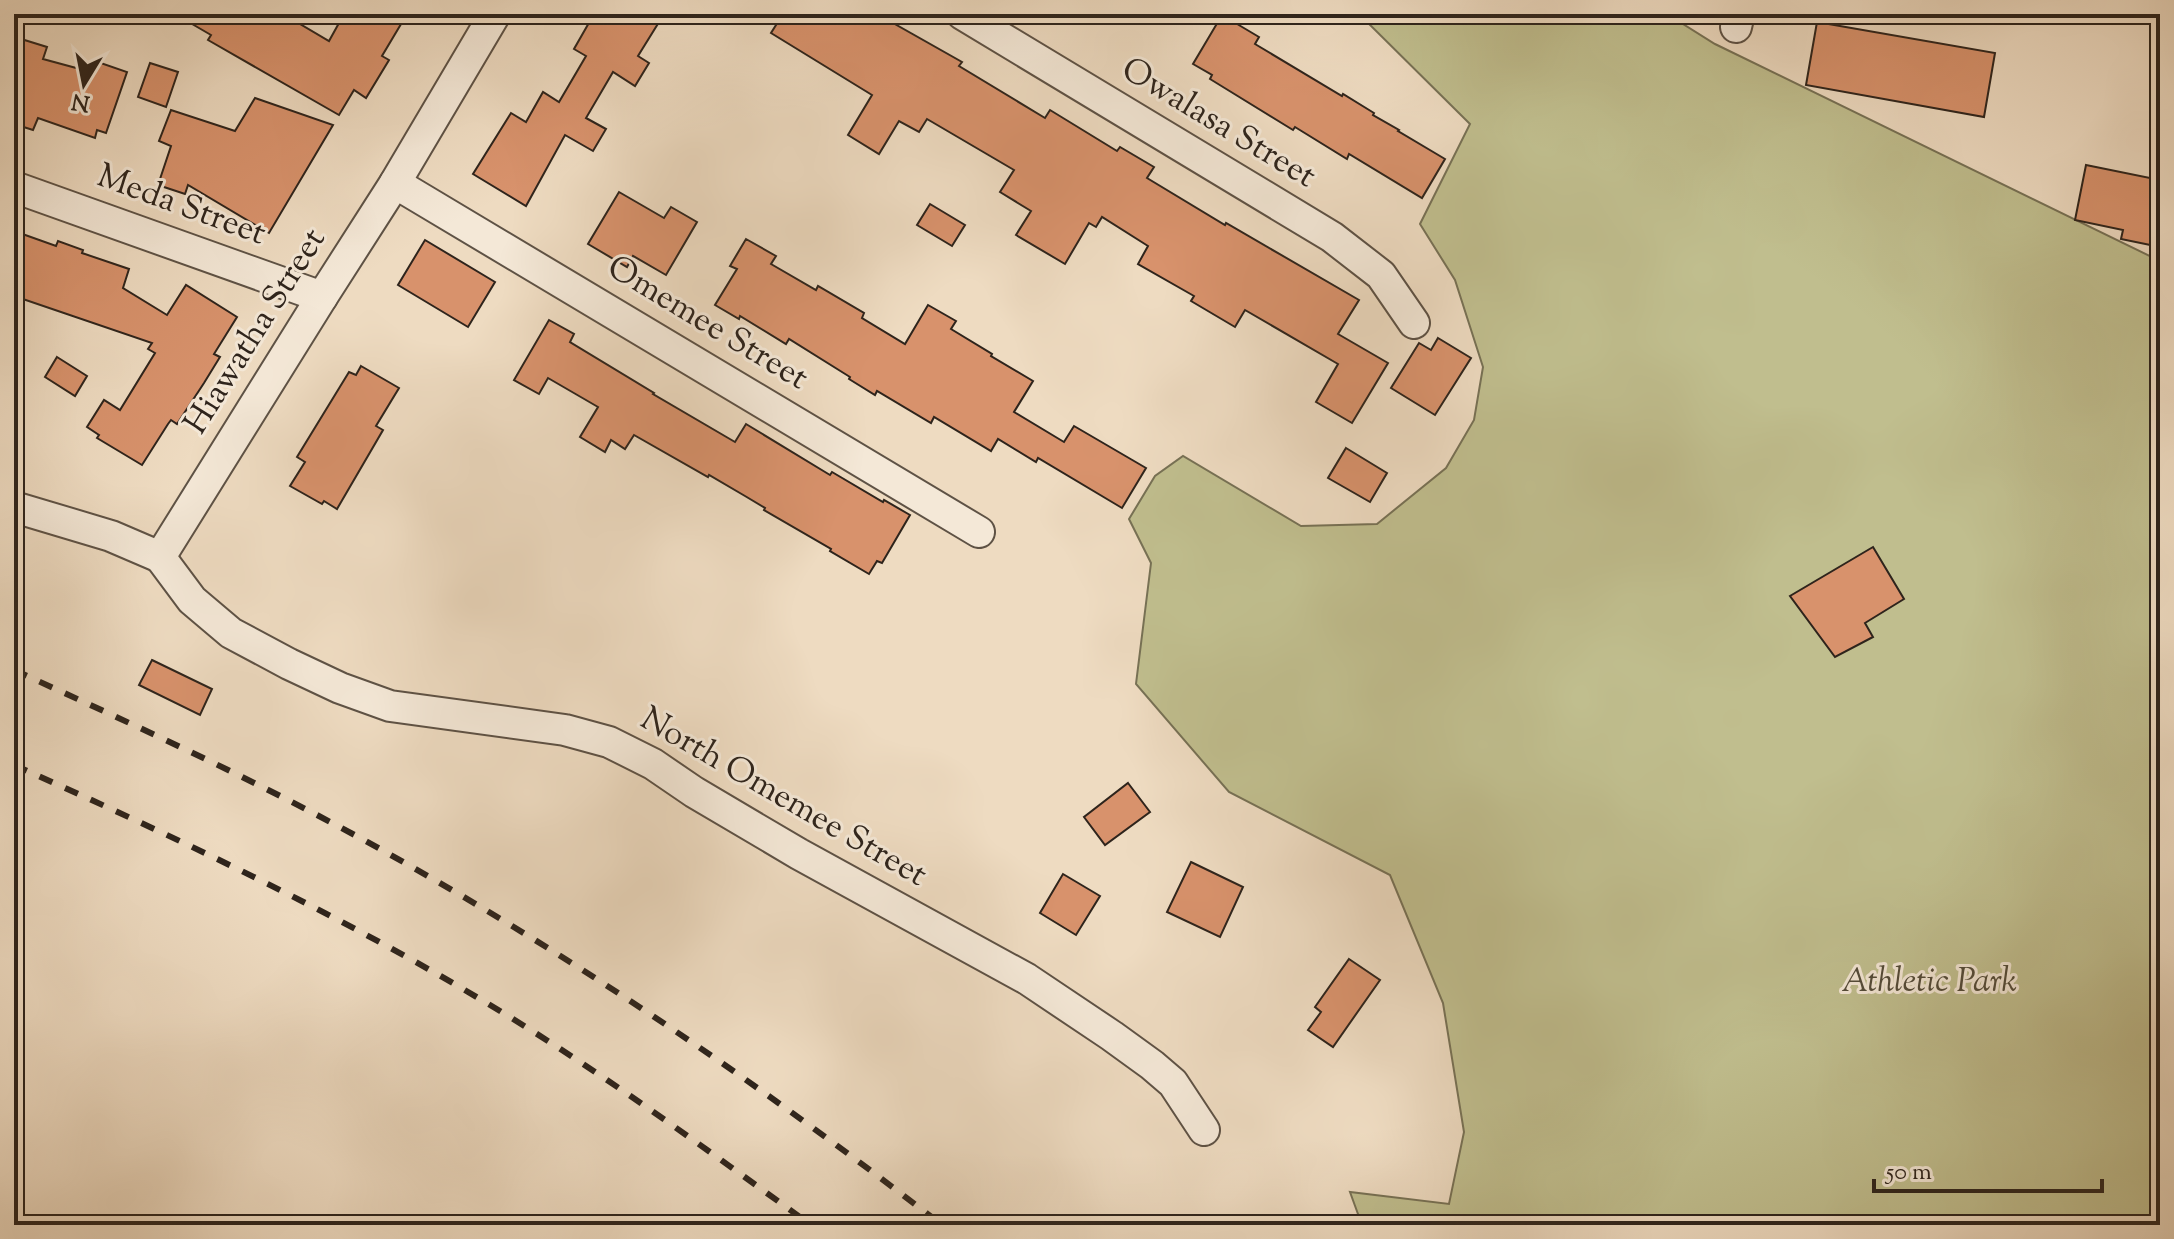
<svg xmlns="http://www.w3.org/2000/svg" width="2174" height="1239" viewBox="0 0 2174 1239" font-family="'Sorts Mill Goudy',serif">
<rect width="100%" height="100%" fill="#eedbc1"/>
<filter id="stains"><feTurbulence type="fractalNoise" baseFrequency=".0025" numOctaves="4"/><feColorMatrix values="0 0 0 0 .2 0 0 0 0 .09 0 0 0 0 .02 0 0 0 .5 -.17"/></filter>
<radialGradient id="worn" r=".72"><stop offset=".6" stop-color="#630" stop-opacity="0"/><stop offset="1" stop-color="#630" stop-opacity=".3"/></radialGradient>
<path fill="#c0be8e" stroke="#777155" stroke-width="2" d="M 1359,14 L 1667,14 L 1715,44 L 2160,261 L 2160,1225 L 1362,1225 L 1350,1192 L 1449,1204 L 1464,1132 L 1443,1003 L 1390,875 L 1229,792 L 1136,684 L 1151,563 L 1129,519 L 1155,476 L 1183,456 L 1301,526 L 1377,524 L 1446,468 L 1474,420 L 1483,367 L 1455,280 L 1420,224 L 1470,124 Z"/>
<g fill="#d8926c" stroke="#2e241c" stroke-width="2">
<path d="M 175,14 L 283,14 L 329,41 L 344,14 L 407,14 L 382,56 L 389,60 L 366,98 L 354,90 L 339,115 L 208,40 L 211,35 Z"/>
<path d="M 594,14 L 664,14 L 638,56 L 649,63 L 635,86 L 613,72 L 586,118 L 606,129 L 593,151 L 565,135 L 526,206 L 473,174 L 511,113 L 526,122 L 543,92 L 559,102 L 586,56 L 574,49 Z"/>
<path d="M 783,14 L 877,14 L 962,62 L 959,66 L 1045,118 L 1050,110 L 1117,151 L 1120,147 L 1154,167 L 1147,178 L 1225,225 L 1226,223 L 1359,300 L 1338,334 L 1388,363 L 1352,423 L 1316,402 L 1338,364 L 1245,310 L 1235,327 L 1191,301 L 1194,296 L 1138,264 L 1148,246 L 1102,217 L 1096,227 L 1089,223 L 1065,264 L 1016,235 L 1031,211 L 1000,192 L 1014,170 L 927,119 L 919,132 L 899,121 L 879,154 L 848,135 L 872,95 L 771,33 Z"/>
<path d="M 1222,15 L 1259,37 L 1255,44 L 1342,96 L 1343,94 L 1374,113 L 1373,115 L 1399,130 L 1398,131 L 1445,159 L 1422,198 L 1349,154 L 1347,159 L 1295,127 L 1293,130 L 1210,79 L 1212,75 L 1193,64 Z"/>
<path d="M 1817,22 L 1995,53 L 1984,117 L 1806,85 Z"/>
<path d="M 18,38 L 47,47 L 43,59 L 91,72 L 95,61 L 127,72 L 106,133 L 97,130 L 95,138 L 38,118 L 33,130 L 14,124 L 14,51 Z"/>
<path d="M 150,63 L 178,72 L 166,107 L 138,97 Z"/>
<path d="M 255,98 L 333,125 L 269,233 L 188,185 L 185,194 L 158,185 L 171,146 L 159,141 L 171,110 L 235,131 Z"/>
<path d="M 2086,165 L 2160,180 L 2160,247 L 2121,239 L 2123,230 L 2075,220 Z"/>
<path d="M 619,192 L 664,218 L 671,207 L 697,222 L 666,275 L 633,256 L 627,267 L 588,244 Z"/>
<path d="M 930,204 L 965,225 L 952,246 L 917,225 Z"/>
<path d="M 14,231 L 56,246 L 58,241 L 83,250 L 82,253 L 129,269 L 123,288 L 167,315 L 186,285 L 237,317 L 214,354 L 220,357 L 204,383 L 177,424 L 171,420 L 168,424 L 142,465 L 97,438 L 99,435 L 87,427 L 104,400 L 120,410 L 155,353 L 148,349 L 152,343 L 14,296 Z"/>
<path d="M 746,239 L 776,256 L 771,264 L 816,290 L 818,286 L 864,313 L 862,318 L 905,344 L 928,305 L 956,321 L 951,329 L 992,354 L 991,356 L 1033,381 L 1014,412 L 1064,442 L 1074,426 L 1146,468 L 1122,508 L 1038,458 L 1036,462 L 998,439 L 991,451 L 934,417 L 931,423 L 877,391 L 875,395 L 849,379 L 850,377 L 789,339 L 786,344 L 740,316 L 739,319 L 715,305 L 737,269 L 730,266 Z"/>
<path d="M 425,240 L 495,282 L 468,327 L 398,285 Z"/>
<path d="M 549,320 L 574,334 L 570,342 L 654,393 L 653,394 L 735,442 L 746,424 L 830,475 L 832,472 L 883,502 L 884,500 L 910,515 L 882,563 L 877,561 L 869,574 L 830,551 L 831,549 L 764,510 L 765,508 L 745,496 L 709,475 L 708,477 L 634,435 L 625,449 L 611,440 L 605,452 L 580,437 L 598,407 L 548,378 L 539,394 L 514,380 Z"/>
<path d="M 1438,338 L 1471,358 L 1435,415 L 1391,388 L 1419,343 L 1431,350 Z"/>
<path d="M 57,357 L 87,376 L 75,396 L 45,377 Z"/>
<path d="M 361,366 L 399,388 L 376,426 L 383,430 L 337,509 L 324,501 L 322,504 L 290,486 L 305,462 L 297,457 L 349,372 L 356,375 Z"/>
<path d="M 1346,448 L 1387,473 L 1370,502 L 1328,478 Z"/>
<path d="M 1873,547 L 1904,599 L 1865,623 L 1873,637 L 1835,657 L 1790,596 Z"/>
<path d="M 152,660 L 212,689 L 200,715 L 139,685 Z"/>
<path d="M 1128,783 L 1150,812 L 1105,845 L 1084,817 Z"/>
<path d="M 1191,862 L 1243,887 L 1220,937 L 1167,912 Z"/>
<path d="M 1063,874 L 1100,896 L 1076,935 L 1040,913 Z"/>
<path d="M 1349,959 L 1380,980 L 1333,1047 L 1308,1030 L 1321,1012 L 1315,1007 Z"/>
</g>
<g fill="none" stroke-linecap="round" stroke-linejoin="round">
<defs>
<g id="minor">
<path d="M 962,14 L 1332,237 L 1381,275 L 1414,323"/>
<path d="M 1736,27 L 1739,14"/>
<path d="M 395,183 L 979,532"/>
<path d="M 14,187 L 322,297"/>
<path d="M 14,507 L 111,536 L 160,557"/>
<path d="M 160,557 L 192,600 L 231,633 L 289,664 L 340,688 L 390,706 L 565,730 L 609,742 L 653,764 L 694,792 L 799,854 L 1027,979 L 1112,1036 L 1152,1065 L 1173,1083 L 1204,1130"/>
<path d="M 160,557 L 322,297 L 395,183 L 495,14"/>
</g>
</defs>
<use href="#minor" stroke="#5e5245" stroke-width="34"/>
<use href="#minor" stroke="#f4e8d7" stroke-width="30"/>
<g stroke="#2e241c" stroke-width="6" stroke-dasharray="14 14" stroke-linecap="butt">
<path d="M 14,670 C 141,728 268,786 389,854 C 584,963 765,1088 942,1225"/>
<path d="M 14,765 C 173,836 330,910 480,999 C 595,1067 703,1147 811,1225"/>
</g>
</g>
<g text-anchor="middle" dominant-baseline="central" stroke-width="6" stroke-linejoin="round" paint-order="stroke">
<g font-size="34" fill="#2e241c" stroke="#f4e8d7">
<text transform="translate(1218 124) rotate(31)">Owalasa Street</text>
<text transform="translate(181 206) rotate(20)">Meda Street</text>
<text transform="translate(707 324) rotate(31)">Omemee Street</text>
<text transform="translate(256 332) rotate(-58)">Hiawatha Street</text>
<text transform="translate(783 798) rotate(30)">North Omemee Street</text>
</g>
<g font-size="34" font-style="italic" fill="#524a38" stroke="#f4e8d7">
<text x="1929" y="982">Athletic Park</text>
</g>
</g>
<rect width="2174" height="1239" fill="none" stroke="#eedbc1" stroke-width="48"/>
<rect x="16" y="16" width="2142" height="1207" fill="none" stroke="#2e241c" stroke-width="4"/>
<rect x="24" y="24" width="2126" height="1191" fill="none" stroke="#2e241c" stroke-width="2"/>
<g transform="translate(84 84) rotate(190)" stroke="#f4e8d7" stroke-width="6" paint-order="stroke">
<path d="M0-6L14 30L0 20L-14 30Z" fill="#2e241c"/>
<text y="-12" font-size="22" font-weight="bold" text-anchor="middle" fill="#2e241c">N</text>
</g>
<path d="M1874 1179v12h228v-12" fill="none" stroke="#2e241c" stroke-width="4"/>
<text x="1886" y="1179" font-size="24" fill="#2e241c" stroke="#f4e8d7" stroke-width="6" paint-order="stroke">50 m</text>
<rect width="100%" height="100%" filter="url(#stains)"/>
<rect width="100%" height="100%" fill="url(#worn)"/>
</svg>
